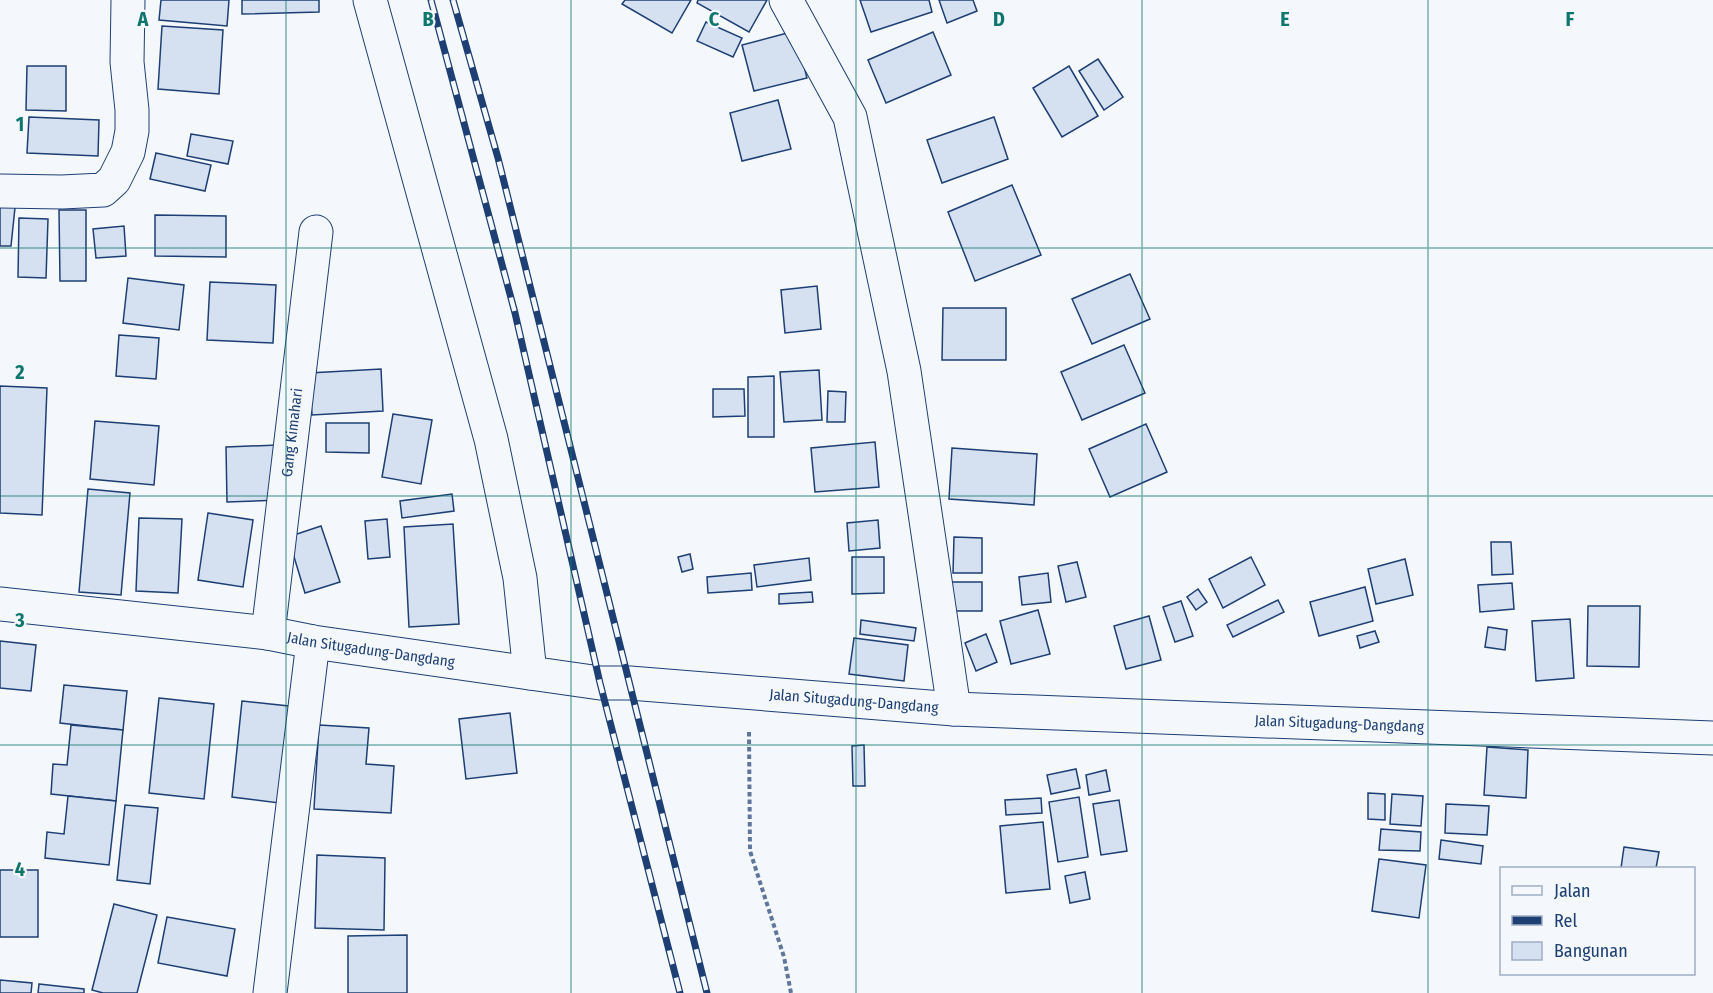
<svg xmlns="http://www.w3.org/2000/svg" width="1713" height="993" viewBox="0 0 1713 993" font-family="'Fira Sans Condensed',sans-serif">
<rect width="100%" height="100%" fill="#f4f7fb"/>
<g fill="#d5e0f0" stroke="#1d3f73" stroke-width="1.5">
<path d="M 161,0 L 229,0 L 227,26 L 159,20 Z"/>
<path d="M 242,0 L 319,0 L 319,12 L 242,14 Z"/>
<path d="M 625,0 L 691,0 L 672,33 L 622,4 Z"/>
<path d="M 698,0 L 767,0 L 749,32 L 697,3 Z"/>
<path d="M 860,0 L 929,0 L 932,12 L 871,32 Z"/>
<path d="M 939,0 L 973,0 L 977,11 L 947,23 Z"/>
<path d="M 706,22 L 742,38 L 733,57 L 697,41 Z"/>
<path d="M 162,26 L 223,30 L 219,94 L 158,89 Z"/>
<path d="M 795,31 L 807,78 L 754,91 L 742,45 Z"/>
<path d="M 933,32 L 951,75 L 886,103 L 868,60 Z"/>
<path d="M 1098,59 L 1123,97 L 1104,110 L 1079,71 Z"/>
<path d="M 27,66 L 66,66 L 66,111 L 26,110 Z"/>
<path d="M 1069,66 L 1098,116 L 1062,137 L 1033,88 Z"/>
<path d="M 778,100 L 791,149 L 742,161 L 730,113 Z"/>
<path d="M 29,117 L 99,120 L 98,156 L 27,153 Z"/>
<path d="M 994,117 L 1008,159 L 942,183 L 927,140 Z"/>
<path d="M 191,134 L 233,141 L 228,164 L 187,156 Z"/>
<path d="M 156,153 L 211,165 L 205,191 L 150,179 Z"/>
<path d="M 1012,185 L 1041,255 L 975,281 L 948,212 Z"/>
<path d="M 0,197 L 16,198 L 11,246 L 0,246 Z"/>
<path d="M 59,210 L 86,210 L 86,281 L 60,281 Z"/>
<path d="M 155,215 L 226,216 L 226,257 L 155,256 Z"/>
<path d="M 19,218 L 48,219 L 46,278 L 18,277 Z"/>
<path d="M 124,226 L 126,256 L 96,258 L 93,229 Z"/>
<path d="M 1130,274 L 1150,319 L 1092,344 L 1072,299 Z"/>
<path d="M 128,278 L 184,285 L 179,330 L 123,323 Z"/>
<path d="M 210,282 L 276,285 L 273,343 L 207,340 Z"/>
<path d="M 817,286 L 821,329 L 785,333 L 781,290 Z"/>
<path d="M 943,308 L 1006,308 L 1006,360 L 942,360 Z"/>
<path d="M 119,335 L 159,338 L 156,379 L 116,376 Z"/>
<path d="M 1124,345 L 1145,393 L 1082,420 L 1061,372 Z"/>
<path d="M 381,369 L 383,411 L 312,415 L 309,373 Z"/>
<path d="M 819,370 L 822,420 L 784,422 L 780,372 Z"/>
<path d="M 774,376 L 774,437 L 748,437 L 748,377 Z"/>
<path d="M 0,386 L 47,388 L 42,515 L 0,513 Z"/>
<path d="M 713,389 L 744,389 L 745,416 L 713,417 Z"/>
<path d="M 828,391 L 846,392 L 845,422 L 827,422 Z"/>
<path d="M 393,414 L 432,420 L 421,484 L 382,477 Z"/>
<path d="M 95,421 L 159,426 L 154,485 L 90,479 Z"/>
<path d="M 326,423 L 369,423 L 369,453 L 326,452 Z"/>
<path d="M 1146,424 L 1167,472 L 1110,497 L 1089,449 Z"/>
<path d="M 875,442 L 879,487 L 815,492 L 811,448 Z"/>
<path d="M 278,445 L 280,500 L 227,502 L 226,447 Z"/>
<path d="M 952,448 L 1037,454 L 1034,505 L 949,499 Z"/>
<path d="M 88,489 L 130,493 L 121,595 L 79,592 Z"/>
<path d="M 452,494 L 454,511 L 402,518 L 400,501 Z"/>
<path d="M 208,513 L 253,520 L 243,587 L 198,580 Z"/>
<path d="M 139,518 L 182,519 L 178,593 L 136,591 Z"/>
<path d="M 387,519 L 390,557 L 368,559 L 365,521 Z"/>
<path d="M 878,520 L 880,548 L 849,551 L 847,523 Z"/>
<path d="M 453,524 L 459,624 L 409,627 L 404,527 Z"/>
<path d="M 321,526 L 340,582 L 305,593 L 288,537 Z"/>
<path d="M 954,537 L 982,538 L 982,573 L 953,573 Z"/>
<path d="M 1491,542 L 1511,542 L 1513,574 L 1492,575 Z"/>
<path d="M 690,554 L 693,569 L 682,572 L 678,557 Z"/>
<path d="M 852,557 L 884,557 L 884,593 L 852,594 Z"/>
<path d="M 1251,557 L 1265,585 L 1223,608 L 1209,579 Z"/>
<path d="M 809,558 L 811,580 L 757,587 L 754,565 Z"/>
<path d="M 1405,559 L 1413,595 L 1376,604 L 1368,569 Z"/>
<path d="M 1077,562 L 1086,597 L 1066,602 L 1058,566 Z"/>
<path d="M 751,573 L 752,590 L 708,593 L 707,577 Z"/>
<path d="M 1048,573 L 1051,602 L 1022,605 L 1019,577 Z"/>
<path d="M 946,582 L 982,582 L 982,611 L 945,611 Z"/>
<path d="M 1512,583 L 1514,609 L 1480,612 L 1478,585 Z"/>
<path d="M 1365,587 L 1373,621 L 1319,636 L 1310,602 Z"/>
<path d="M 1198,589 L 1207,602 L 1196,610 L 1187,597 Z"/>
<path d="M 812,592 L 813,602 L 779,604 L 779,594 Z"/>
<path d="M 1278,600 L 1284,612 L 1233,637 L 1227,625 Z"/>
<path d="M 1181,601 L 1193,636 L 1175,642 L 1163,607 Z"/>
<path d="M 1588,606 L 1640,606 L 1639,667 L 1587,666 Z"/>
<path d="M 1038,610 L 1050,654 L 1011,664 L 1000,621 Z"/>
<path d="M 1149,616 L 1161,660 L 1126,669 L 1114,626 Z"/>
<path d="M 1570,619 L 1574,678 L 1536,681 L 1532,621 Z"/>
<path d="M 861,620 L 916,628 L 914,641 L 860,634 Z"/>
<path d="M 1488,627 L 1507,630 L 1505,650 L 1485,647 Z"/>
<path d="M 1375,631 L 1379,642 L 1360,648 L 1357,636 Z"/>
<path d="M 986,634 L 997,662 L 976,671 L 965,643 Z"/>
<path d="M 854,638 L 908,645 L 904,681 L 849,674 Z"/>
<path d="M 0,641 L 36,645 L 31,691 L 0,688 Z"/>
<path d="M 64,685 L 127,691 L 123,730 L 60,723 Z"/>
<path d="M 159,698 L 214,704 L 204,799 L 149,793 Z"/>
<path d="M 242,701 L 298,707 L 287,804 L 232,797 Z"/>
<path d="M 510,713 L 517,773 L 466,779 L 459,719 Z"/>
<path d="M 71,725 L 123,730 L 116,801 L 51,794 L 53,764 L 67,765 Z"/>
<path d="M 319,725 L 369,728 L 366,764 L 394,766 L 391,813 L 314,809 Z"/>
<path d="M 864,745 L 865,786 L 853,786 L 852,746 Z"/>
<path d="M 1487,747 L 1528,750 L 1526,798 L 1484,795 Z"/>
<path d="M 1076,769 L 1080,788 L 1051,794 L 1047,775 Z"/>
<path d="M 1106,770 L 1110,791 L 1089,795 L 1086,775 Z"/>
<path d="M 1368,793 L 1385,794 L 1385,820 L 1368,819 Z"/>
<path d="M 1392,794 L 1423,796 L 1421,826 L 1390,824 Z"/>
<path d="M 68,796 L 116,801 L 109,865 L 45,858 L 47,832 L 64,834 Z"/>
<path d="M 1079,797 L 1088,857 L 1058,862 L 1049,802 Z"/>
<path d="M 1041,798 L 1042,813 L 1006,815 L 1005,800 Z"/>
<path d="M 1119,800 L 1127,851 L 1101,855 L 1093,804 Z"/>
<path d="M 1446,804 L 1489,806 L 1487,835 L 1445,833 Z"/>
<path d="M 125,805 L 158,808 L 150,884 L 117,880 Z"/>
<path d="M 1043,822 L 1050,889 L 1006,893 L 1000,826 Z"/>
<path d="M 1381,829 L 1421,832 L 1420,851 L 1379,850 Z"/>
<path d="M 1441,840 L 1483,846 L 1481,864 L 1439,859 Z"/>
<path d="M 1624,847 L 1659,852 L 1656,868 L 1621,868 Z"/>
<path d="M 317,855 L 385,858 L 384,930 L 315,928 Z"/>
<path d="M 1379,859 L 1426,865 L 1419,918 L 1372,911 Z"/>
<rect x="0" y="870" width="38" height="67"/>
<path d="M 1085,872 L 1090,899 L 1070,903 L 1065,876 Z"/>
<path d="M 114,904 L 157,915 L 137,993 L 103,993 L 92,990 Z"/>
<path d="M 167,917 L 235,929 L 227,976 L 158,963 Z"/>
<path d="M 407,935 L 407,993 L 348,993 L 348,936 Z"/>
<path d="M 0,980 L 32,983 L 31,993 L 0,993 Z"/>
<path d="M 39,984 L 84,989 L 84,993 L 38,993 Z"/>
</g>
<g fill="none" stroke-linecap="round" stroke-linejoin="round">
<defs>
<g id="street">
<path d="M 370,0 L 491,439 L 520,578 L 530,673"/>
<path d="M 786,0 L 850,117 L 904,371 L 954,709"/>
<path d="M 0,191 L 62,192 L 103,190 L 114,180 L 128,152 L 132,131 L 132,110 L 127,62 L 128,0"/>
<path id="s1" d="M 0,604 L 268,633 L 313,642 L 600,683 L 630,683 L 954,709 L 1713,738"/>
<path id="s2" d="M 268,633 L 316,232"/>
<path d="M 270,993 L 313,642"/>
</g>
</defs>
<use href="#street" stroke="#1d3f73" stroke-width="35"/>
<path stroke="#5e769c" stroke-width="4" stroke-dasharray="4.5 3" stroke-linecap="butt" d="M 749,732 L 750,851 L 784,957 L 791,993"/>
<use href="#street" stroke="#f4f7fb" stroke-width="33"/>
<defs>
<g id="rail">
<path d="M 431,0 L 515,313 L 600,683 L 680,993"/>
<path d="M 453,0 L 498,158 L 707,993"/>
</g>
</defs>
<use href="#rail" stroke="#1d3f73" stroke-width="7"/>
<use href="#rail" stroke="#f4f7fb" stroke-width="4.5" stroke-dasharray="14" stroke-linecap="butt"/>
</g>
<path fill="none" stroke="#0f766e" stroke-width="1.5" stroke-opacity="0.55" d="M 286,0 L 286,993M 571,0 L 571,993M 856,0 L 856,993M 1142,0 L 1142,993M 1428,0 L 1428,993M 0,248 L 1713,248M 0,496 L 1713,496M 0,745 L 1713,745"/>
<g text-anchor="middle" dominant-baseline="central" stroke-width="4.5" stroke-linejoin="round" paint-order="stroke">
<g font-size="15" fill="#1d3f73" stroke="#f4f7fb">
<text stroke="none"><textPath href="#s2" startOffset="202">Gang Kimahari</textPath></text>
<text stroke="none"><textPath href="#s1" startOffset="374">Jalan Situgadung-Dangdang</textPath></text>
<text stroke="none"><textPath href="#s1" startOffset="860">Jalan Situgadung-Dangdang</textPath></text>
<text stroke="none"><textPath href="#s1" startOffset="1346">Jalan Situgadung-Dangdang</textPath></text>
</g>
</g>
<g font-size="20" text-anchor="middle" font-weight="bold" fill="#0f766e" stroke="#f4f7fb" stroke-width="4.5" stroke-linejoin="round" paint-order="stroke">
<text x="143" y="26">A</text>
<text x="428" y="26">B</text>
<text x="714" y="26">C</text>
<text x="999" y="26">D</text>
<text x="1285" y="26">E</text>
<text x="1570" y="26">F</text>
<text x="20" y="131">1</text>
<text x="20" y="379">2</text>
<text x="20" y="627">3</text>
<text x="20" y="876">4</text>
</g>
<rect x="1500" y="867" width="195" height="108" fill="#f4f7fb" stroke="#9eadc5" stroke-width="1.5"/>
<rect x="1512" y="886" width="30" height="9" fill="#f4f7fb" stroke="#9eadc5" stroke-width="1.5"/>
<text x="1554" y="897" font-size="18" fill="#1d3f73">Jalan</text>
<rect x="1512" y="916" width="30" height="9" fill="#1d3f73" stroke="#9eadc5" stroke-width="1.5"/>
<text x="1554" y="927" font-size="18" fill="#1d3f73">Rel</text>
<rect x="1512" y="942" width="30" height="18" fill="#d5e0f0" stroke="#9eadc5" stroke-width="1.5"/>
<text x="1554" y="957" font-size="18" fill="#1d3f73">Bangunan</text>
</svg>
